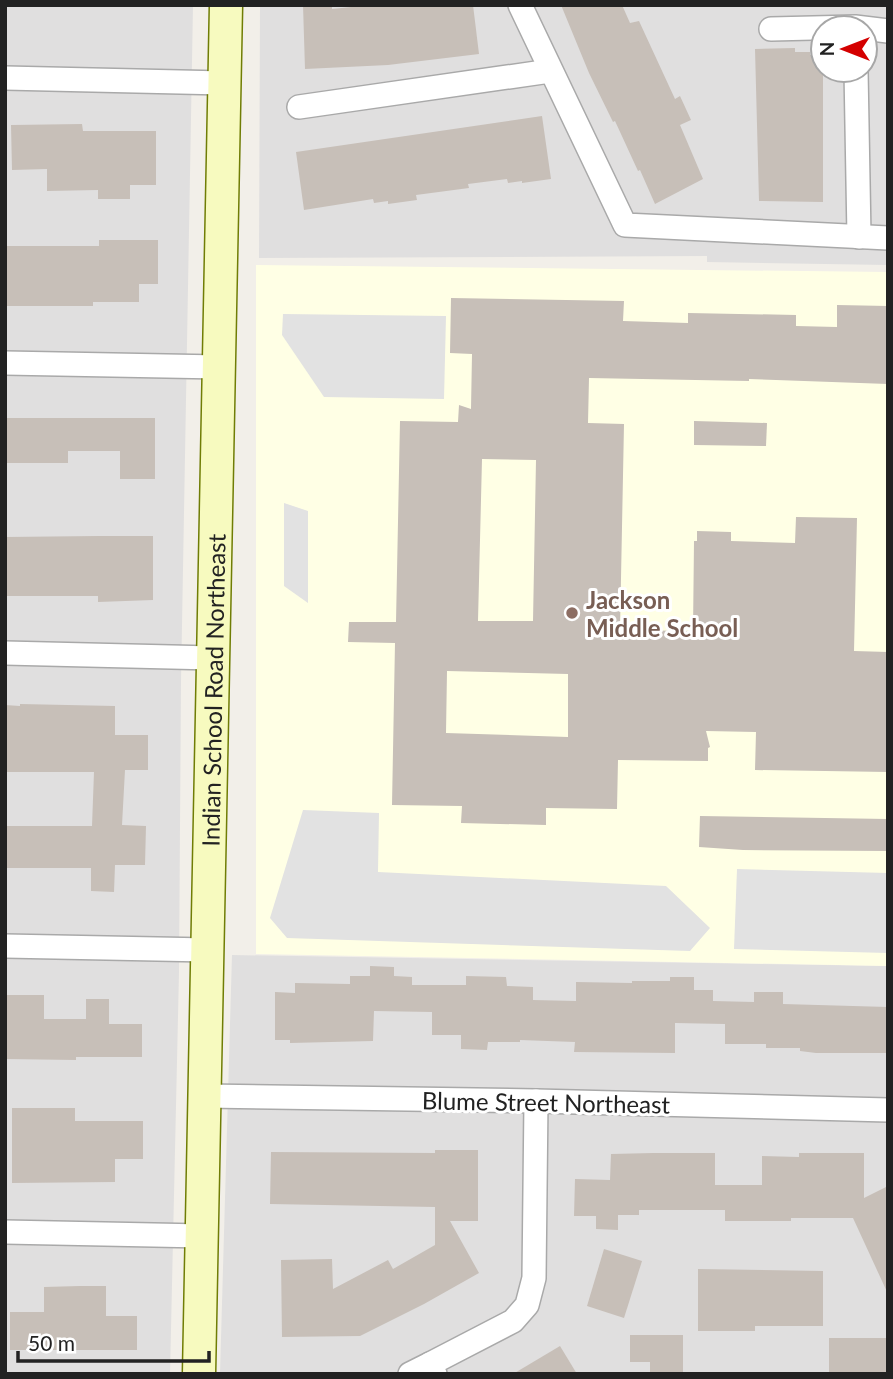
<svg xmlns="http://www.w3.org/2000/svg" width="893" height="1379" viewBox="0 0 893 1379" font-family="Lato,sans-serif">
<rect width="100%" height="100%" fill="#f2efe9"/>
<g fill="#e0dfdf" fill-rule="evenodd">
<path d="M 5,5 L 193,5 L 181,682 L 179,972 L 170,1374 L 5,1374 Z"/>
<path d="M 260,5 L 888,5 L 888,265 L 707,262 L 707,256 L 259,258 ZM 823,28 L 865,28 L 865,70 L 823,70 Z"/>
<path d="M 232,955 L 888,966 L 888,1374 L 220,1374 Z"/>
</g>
<path fill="#ffffe5" d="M 256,265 L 888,272 L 888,966 L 256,954 Z"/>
<g fill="#e2e2e2">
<path d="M 283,314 L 446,316 L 444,399 L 324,397 L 282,335 Z"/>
<path d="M 284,503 L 308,511 L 308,603 L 284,586 Z"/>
<path d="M 303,810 L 379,813 L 378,872 L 666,886 L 710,928 L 690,951 L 287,938 L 270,918 Z"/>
<path d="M 737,869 L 888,873 L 888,953 L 734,949 Z"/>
</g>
<g fill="#c7bfb8" fill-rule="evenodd">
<path d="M 303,5 L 332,5 L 332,9 L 370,5 L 473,5 L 479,54 L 388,65 L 305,69 Z"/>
<path d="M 561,5 L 622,5 L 630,23 L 639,21 L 675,99 L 680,96 L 691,120 L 680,125 L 703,179 L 655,204 L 640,170 L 638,171 L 615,121 L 613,122 L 589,73 Z"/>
<path d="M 795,48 L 795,52 L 810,52 L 810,55 L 823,55 L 823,202 L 759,201 L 755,49 Z"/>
<path d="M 542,116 L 551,179 L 522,183 L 522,181 L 508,183 L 507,179 L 468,184 L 469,188 L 416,195 L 417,200 L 388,204 L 388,201 L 374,203 L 373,199 L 304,210 L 296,152 Z"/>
<path d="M 82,124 L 83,131 L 156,131 L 156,185 L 130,185 L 130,199 L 98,199 L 98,190 L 47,191 L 47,169 L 12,170 L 11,125 Z"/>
<path d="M 99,240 L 158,240 L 158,284 L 139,284 L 139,302 L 93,302 L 93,306 L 5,306 L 5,246 L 99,246 Z"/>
<path d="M 451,298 L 624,301 L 623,321 L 688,323 L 688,313 L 796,315 L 796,326 L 837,327 L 837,305 L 888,306 L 888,384 L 749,379 L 749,381 L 589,378 L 588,423 L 624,424 L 620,630 L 693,631 L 694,541 L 697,541 L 697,531 L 731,532 L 731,541 L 795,543 L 796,517 L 857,518 L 854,651 L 888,652 L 888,772 L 755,770 L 756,732 L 706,731 L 710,747 L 708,748 L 708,761 L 618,760 L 617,809 L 546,808 L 546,825 L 461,823 L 462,806 L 392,805 L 395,643 L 348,642 L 349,622 L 396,622 L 400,421 L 458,422 L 459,405 L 471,409 L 472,354 L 450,353 ZM 482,459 L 536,460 L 533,621 L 478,621 ZM 447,671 L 568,674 L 568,737 L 446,733 Z"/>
<path d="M 5,418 L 155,418 L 155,479 L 120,479 L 120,451 L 68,451 L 68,463 L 5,463 Z"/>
<path d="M 694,421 L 767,423 L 766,446 L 694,445 Z"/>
<path d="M 98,536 L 153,536 L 153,600 L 98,602 L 98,596 L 5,596 L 5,537 Z"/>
<path d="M 20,704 L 115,706 L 115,735 L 148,735 L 148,770 L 125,770 L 122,825 L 146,826 L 145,865 L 115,865 L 114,892 L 91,891 L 91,868 L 5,868 L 5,826 L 92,826 L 94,772 L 5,772 L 5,705 L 20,706 Z"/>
<path d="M 700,816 L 888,819 L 888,851 L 743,850 L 699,847 Z"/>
<path d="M 370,966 L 394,967 L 394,976 L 412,977 L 412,985 L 466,985 L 466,976 L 506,977 L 507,986 L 533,987 L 533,1000 L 576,1001 L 576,982 L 632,983 L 632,981 L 670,981 L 670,977 L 694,977 L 694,990 L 713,990 L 713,1001 L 754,1002 L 754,992 L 783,992 L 783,1004 L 888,1007 L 888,1053 L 816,1053 L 800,1051 L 800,1048 L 766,1048 L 766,1044 L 725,1044 L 725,1024 L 675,1023 L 675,1053 L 574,1052 L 575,1042 L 520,1040 L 520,1042 L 488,1042 L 487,1050 L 461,1049 L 461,1035 L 432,1035 L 432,1012 L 374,1011 L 373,1041 L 290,1043 L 290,1040 L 275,1040 L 275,992 L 295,993 L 295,983 L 350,984 L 350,976 L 370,976 Z"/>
<path d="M 5,995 L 44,995 L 44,1019 L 86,1019 L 86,999 L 109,999 L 109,1024 L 142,1024 L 142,1057 L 76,1057 L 76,1060 L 5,1059 Z"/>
<path d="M 12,1108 L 75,1108 L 75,1121 L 143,1121 L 143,1159 L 115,1159 L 115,1182 L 12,1183 Z"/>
<path d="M 435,1150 L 478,1150 L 478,1221 L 450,1221 L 479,1273 L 424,1304 L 360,1336 L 282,1337 L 281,1260 L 332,1259 L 333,1289 L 388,1260 L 393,1269 L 435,1245 L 435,1207 L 270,1204 L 271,1152 L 435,1153 Z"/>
<path d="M 653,1153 L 715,1153 L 715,1185 L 762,1185 L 762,1156 L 799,1157 L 799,1153 L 864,1153 L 864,1198 L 888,1186 L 888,1294 L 853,1218 L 791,1218 L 791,1221 L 725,1221 L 725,1210 L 639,1210 L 639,1215 L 618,1215 L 618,1230 L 596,1229 L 596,1216 L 574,1216 L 575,1179 L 610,1180 L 611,1154 Z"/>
<path d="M 604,1249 L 642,1261 L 624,1318 L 587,1306 Z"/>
<path d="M 698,1269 L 823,1271 L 823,1326 L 755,1326 L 755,1331 L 698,1331 Z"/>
<path d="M 80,1286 L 106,1286 L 106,1316 L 137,1316 L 137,1350 L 10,1350 L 10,1312 L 44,1312 L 44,1287 Z"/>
<path d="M 630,1335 L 683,1335 L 683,1374 L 650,1374 L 650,1362 L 630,1362 Z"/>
<rect x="829" y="1338" width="57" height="36"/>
<path d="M 560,1346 L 577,1374 L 513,1374 Z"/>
</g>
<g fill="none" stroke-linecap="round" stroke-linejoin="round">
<defs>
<g id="street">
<path d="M 520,5 L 625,225 L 888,238"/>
<path d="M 771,29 L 855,27 L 888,31"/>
<path d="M 856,70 L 859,237"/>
<path d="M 5,78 L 224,83"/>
<path d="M 299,107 L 550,71"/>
<path d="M 5,363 L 220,367"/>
<path d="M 5,653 L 213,658"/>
<path d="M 5,946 L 208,950"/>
<path d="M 205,1096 L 536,1101 L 888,1110"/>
<path d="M 5,1232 L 203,1236"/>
<path d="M 410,1374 L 430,1364"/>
<path d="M 435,1374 L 430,1364 L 513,1321 L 527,1305 L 534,1278 L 536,1101"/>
</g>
<g id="secondary">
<path id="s1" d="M 199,1374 L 226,5"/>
</g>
</defs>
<use href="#street" stroke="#a9a9a9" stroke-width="26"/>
<use href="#secondary" stroke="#707d05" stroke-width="35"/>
<use href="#street" stroke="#fff" stroke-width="23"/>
<use href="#secondary" stroke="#f7fabf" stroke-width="32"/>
</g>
<circle fill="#8d6e63" stroke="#fff" stroke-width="2.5" cx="572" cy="613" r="7"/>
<g text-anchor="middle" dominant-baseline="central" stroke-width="6" stroke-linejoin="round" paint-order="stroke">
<g font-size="24" font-weight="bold" fill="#785e54" stroke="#fff" text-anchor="start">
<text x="586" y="599">Jackson<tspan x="586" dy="28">Middle School</tspan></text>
</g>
<g font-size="24" fill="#222" stroke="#fff">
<text stroke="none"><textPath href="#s1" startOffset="684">Indian School Road Northeast</textPath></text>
<text transform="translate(546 1102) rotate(1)">Blume Street Northeast</text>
</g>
</g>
<rect width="893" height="1379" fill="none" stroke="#222222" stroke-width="14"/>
<g transform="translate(844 49) rotate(270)"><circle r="33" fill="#ffffff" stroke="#a7a7a7" stroke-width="2"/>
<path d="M0-5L12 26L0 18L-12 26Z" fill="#d40000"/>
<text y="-10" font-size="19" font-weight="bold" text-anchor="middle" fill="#222222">N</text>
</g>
<path d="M18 1351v10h191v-10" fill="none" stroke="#222222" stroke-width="3.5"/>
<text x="28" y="1351" font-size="21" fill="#222222" stroke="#ffffff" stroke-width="5" paint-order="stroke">50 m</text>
</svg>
